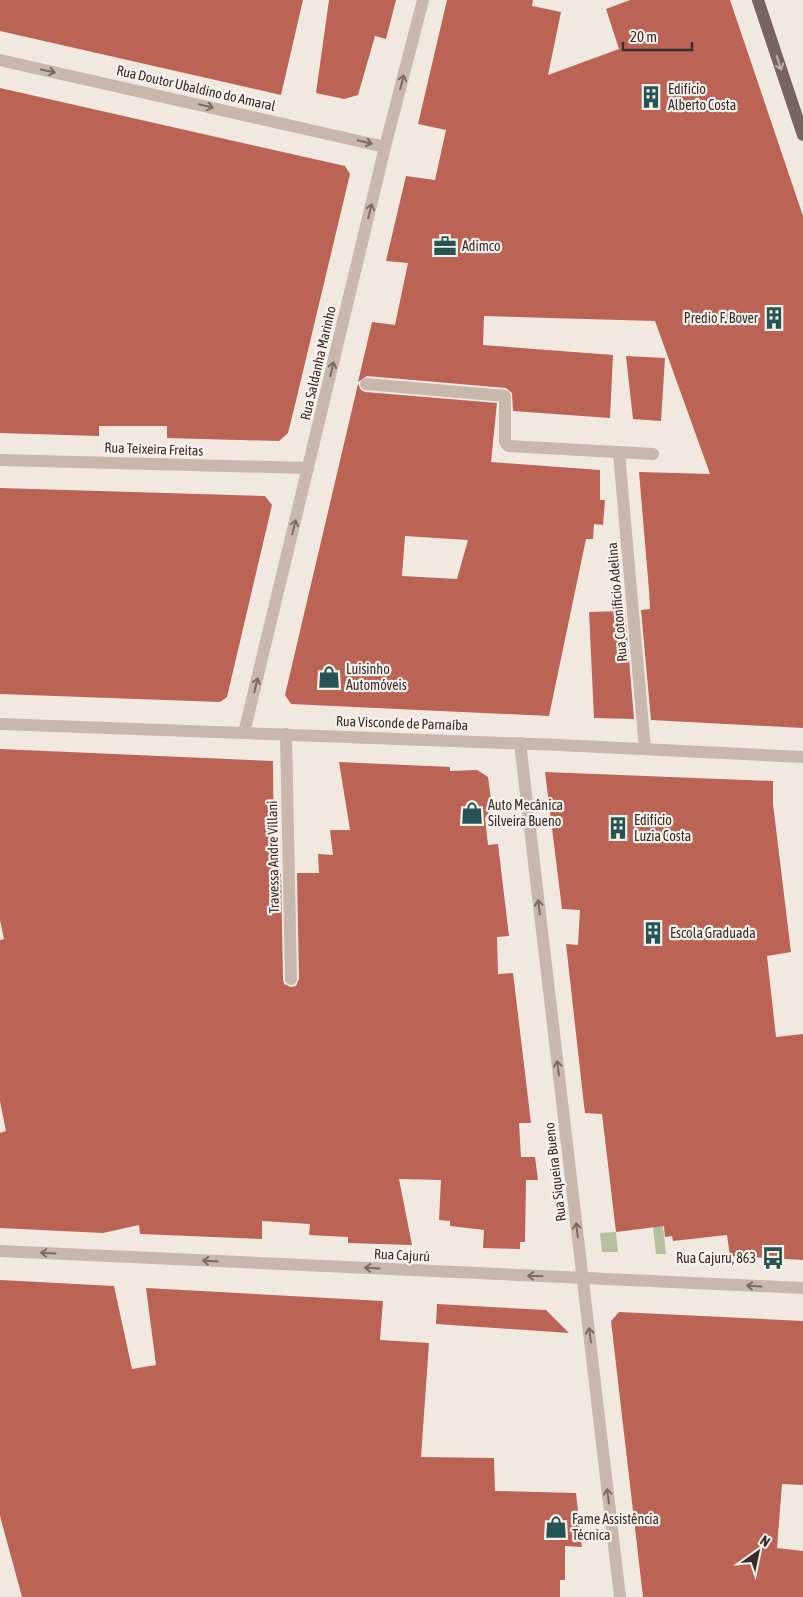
<svg xmlns="http://www.w3.org/2000/svg" width="803" height="1597" viewBox="0 0 803 1597" font-family="'Asap Condensed',sans-serif">
<rect width="100%" height="100%" fill="#f1e8e0"/>
<g fill="#b8bfa1">
<path d="M 663,1226 L 666,1254 L 656,1254 L 653,1227 Z"/>
<path d="M 616,1232 L 618,1252 L 602,1252 L 600,1233 Z"/>
</g>
<g fill="#bb6455" fill-rule="evenodd">
<path d="M 0,0 L 303,0 L 281,95 L 0,31 Z"/>
<path d="M 329,0 L 396,0 L 386,39 L 375,36 L 358,95 L 344,99 L 316,93 Z"/>
<path d="M 447,0 L 533,0 L 532,6 L 561,12 L 548,75 L 619,49 L 606,9 L 630,0 L 730,0 L 803,216 L 803,728 L 651,720 L 641,610 L 650,609 L 649,590 L 639,472 L 710,474 L 655,321 L 484,316 L 483,345 L 613,355 L 610,418 L 513,411 L 512,393 L 506,388 L 367,376 L 358,382 L 372,322 L 395,325 L 408,263 L 386,261 L 406,176 L 435,180 L 446,130 L 418,124 Z"/>
<path d="M 0,88 L 345,166 L 350,174 L 295,405 L 288,433 L 279,441 L 167,438 L 167,426 L 99,426 L 99,436 L 0,433 Z"/>
<path d="M 626,356 L 665,358 L 661,421 L 633,419 Z"/>
<path d="M 358,384 L 361,390 L 365,392 L 497,403 L 491,462 L 600,470 L 600,500 L 605,500 L 603,525 L 594,524 L 593,539 L 586,539 L 549,716 L 291,704 L 285,695 ZM 405,536 L 468,540 L 457,579 L 402,576 Z"/>
<path d="M 0,488 L 265,496 L 272,505 L 227,697 L 220,702 L 0,694 Z"/>
<path d="M 625,611 L 634,719 L 594,718 L 589,612 Z"/>
<path d="M 0,749 L 273,761 L 274,873 L 281,873 L 283,979 L 284,984 L 291,987 L 296,986 L 299,979 L 297,873 L 319,873 L 318,854 L 333,855 L 330,830 L 350,830 L 339,762 L 450,767 L 450,771 L 477,770 L 488,777 L 492,807 L 485,818 L 488,845 L 498,844 L 509,936 L 497,937 L 498,974 L 513,973 L 531,1123 L 519,1123 L 521,1157 L 535,1157 L 538,1180 L 526,1180 L 525,1242 L 520,1242 L 520,1249 L 483,1248 L 484,1230 L 450,1226 L 450,1221 L 439,1220 L 441,1180 L 399,1179 L 412,1245 L 348,1243 L 348,1237 L 309,1235 L 310,1224 L 262,1221 L 262,1239 L 140,1234 L 139,1225 L 103,1233 L 0,1228 L 0,1133 L 6,1131 L 0,1101 L 0,940 L 4,939 L 0,920 Z"/>
<path d="M 545,772 L 773,781 L 773,804 L 791,952 L 767,956 L 776,1037 L 803,1034 L 803,1260 L 730,1256 L 727,1235 L 673,1241 L 672,1236 L 665,1237 L 664,1226 L 616,1232 L 602,1114 L 585,1113 L 584,1105 L 566,944 L 578,945 L 580,910 L 562,909 Z"/>
<path d="M 0,1280 L 114,1286 L 132,1369 L 156,1365 L 146,1288 L 383,1301 L 380,1340 L 429,1343 L 421,1457 L 494,1458 L 495,1491 L 576,1493 L 582,1547 L 565,1546 L 565,1580 L 560,1580 L 560,1597 L 22,1597 L 0,1516 Z"/>
<path d="M 437,1304 L 546,1310 L 569,1333 L 436,1324 Z"/>
<path d="M 619,1312 L 803,1321 L 803,1485 L 782,1484 L 777,1548 L 803,1551 L 803,1597 L 643,1597 L 611,1321 Z"/>
</g>
<g fill="none" stroke-linecap="round" stroke-linejoin="round">
<g stroke="#c8b7ad" stroke-width="12">
<path d="M 0,60 L 385,147"/>
<path d="M 366,384 L 505,396 L 505,442 L 508,446 L 653,454"/>
<path d="M 619,453 L 645,749"/>
<path d="M 0,460 L 308,468"/>
<path d="M 0,724 L 559,745 L 803,757"/>
<path d="M 244,733 L 385,147 L 423,0"/>
<path d="M 286,734 L 291,979"/>
<path d="M 520,743 L 620,1597"/>
<path d="M 0,1251 L 803,1288"/>
</g>
<path stroke="#78645e" stroke-width="12" d="M 758,0 L 803,135"/>
</g>
<defs><path id="oneway-shaft" d="M-6 0H5M1.5-3L5.5 0L1.5 3" fill="none" stroke-width="1.6" stroke-linecap="round" stroke-linejoin="round" transform="scale(1.25)"/></defs>
<use stroke="#bfb2ac" href="#oneway-shaft" transform="translate(779 63) rotate(72)"/>
<g stroke="#786c66">
<use href="#oneway-shaft" transform="translate(48 71) rotate(12)"/>
<use href="#oneway-shaft" transform="translate(402 82) rotate(-76)"/>
<use href="#oneway-shaft" transform="translate(206 106) rotate(13)"/>
<use href="#oneway-shaft" transform="translate(365 142) rotate(13)"/>
<use href="#oneway-shaft" transform="translate(370 211) rotate(-76)"/>
<use href="#oneway-shaft" transform="translate(332 369) rotate(-77)"/>
<use href="#oneway-shaft" transform="translate(294 527) rotate(-76)"/>
<use href="#oneway-shaft" transform="translate(256 685) rotate(-76)"/>
<use href="#oneway-shaft" transform="translate(539 907) rotate(-97)"/>
<use href="#oneway-shaft" transform="translate(558 1068) rotate(-97)"/>
<use href="#oneway-shaft" transform="translate(577 1230) rotate(-97)"/>
<use href="#oneway-shaft" transform="translate(48 1253) rotate(-177)"/>
<use href="#oneway-shaft" transform="translate(210 1261) rotate(-177)"/>
<use href="#oneway-shaft" transform="translate(372 1268) rotate(-177)"/>
<use href="#oneway-shaft" transform="translate(535 1276) rotate(-178)"/>
<use href="#oneway-shaft" transform="translate(754 1286) rotate(-177)"/>
<use href="#oneway-shaft" transform="translate(590 1335) rotate(-97)"/>
<use href="#oneway-shaft" transform="translate(608 1496) rotate(-97)"/>
</g>
<defs>
<symbol id="building-bare" viewBox="-9 -9 18 18"><path d="M-4-6H4V6H1V3H-1V6H-4ZM-2.5-4.3h1.7v1.8h-1.7ZM.8-4.3h1.7v1.8H.8ZM-2.5-1h1.7V.8h-1.7ZM.8-1h1.7V.8H.8Z" fill="#245554" stroke="#f9f2ec" stroke-width="2.5" paint-order="stroke"/></symbol>
<symbol id="office-bare" viewBox="-9 -9 18 18"><path d="M-6-3h4V-5.5h4V-3h4V5H-6ZM-1-4.5V-3h2v-1.5ZM-6 0V1H6V0Z" fill="#245554" stroke="#f9f2ec" stroke-width="2.5" paint-order="stroke"/></symbol>
<symbol id="shop-bare" viewBox="-9 -9 18 18"><path d="M-5-2.5h2.3a2.7 3.5 0 0 1 5.4 0H5L5.5 6h-11ZM-1.5-2.5h3a1.5 2.3 0 0 0-3 0Z" fill="#245554" stroke="#f9f2ec" stroke-width="2.5" paint-order="stroke"/></symbol>
<symbol id="bus-bare" viewBox="-9 -9 18 18"><path d="M-5-6H5V4H4V6H2V4H-2V6H-4V4H-5ZM-3.5-4V0h7V-4ZM-3.5 1.2v1.5H-2V1.2ZM2 1.2v1.5H3.5V1.2Z" fill="#245554" stroke="#f9f2ec" stroke-width="2.5" paint-order="stroke"/></symbol>
</defs>
<g fill-rule="evenodd">
<use href="#building-bare" x="635" y="81" width="32" height="32"/>
<use href="#office-bare" x="429" y="230" width="32" height="32"/>
<use href="#building-bare" x="758" y="302" width="32" height="32"/>
<use href="#shop-bare" x="313" y="661" width="32" height="32"/>
<use href="#shop-bare" x="456" y="797" width="32" height="32"/>
<use href="#building-bare" x="602" y="812" width="32" height="32"/>
<use href="#building-bare" x="637" y="917" width="32" height="32"/>
<use href="#bus-bare" x="757" y="1242" width="32" height="32"/>
<use href="#shop-bare" x="540" y="1511" width="32" height="32"/>
</g>
<g text-anchor="middle" dominant-baseline="central" stroke-width="4.5" stroke-linejoin="round" paint-order="stroke">
<g font-size="14" fill="#372e2b" stroke="#f9f2ec">
<text transform="translate(196 88) rotate(13)">Rua Doutor Ubaldino do Amaral</text>
<text transform="translate(318 363) rotate(-77)">Rua Saldanha Marinho</text>
<text transform="translate(154 449) rotate(2)">Rua Teixeira Freitas</text>
<text transform="translate(617 602) rotate(-95)">Rua Cotonificio Adelina</text>
<text transform="translate(402 723) rotate(2)">Rua Visconde de Parnaíba</text>
<text transform="translate(273 857) rotate(-91)">Travessa Andre Villani</text>
<text transform="translate(555 1172) rotate(-97)">Rua Siqueira Bueno</text>
<text transform="translate(402 1255) rotate(3)">Rua Cajurú</text>
</g>
<g font-size="14" fill="#372e2b" stroke="#f9f2ec" text-anchor="start">
<text x="668" y="89">Edifício<tspan x="668" dy="16">Alberto Costa</tspan></text>
<text x="462" y="246">Adimco</text>
<text x="758" y="318" text-anchor="end">Predio F. Bover</text>
<text x="346" y="669">Luisinho<tspan x="346" dy="16">Automóveis</tspan></text>
<text x="488" y="805">Auto Mecânica<tspan x="488" dy="16">Silveira Bueno</tspan></text>
<text x="634" y="820">Edifício<tspan x="634" dy="16">Luzia Costa</tspan></text>
<text x="670" y="933">Escola Graduada</text>
<text x="756" y="1258" text-anchor="end">Rua Cajuru, 863</text>
<text x="572" y="1519">Fame Assistência<tspan x="572" dy="16">Técnica</tspan></text>
</g>
</g>
<g transform="translate(758 1552) rotate(33)" stroke="#f9f2ec" stroke-width="4" paint-order="stroke">
<path d="M0-4L9 19L0 12L-9 19Z" fill="#372e2b"/>
<text y="-8" font-size="14" font-weight="bold" text-anchor="middle" fill="#372e2b">N</text>
</g>
<path d="M623 42v8h69v-8" fill="none" stroke="#372e2b" stroke-width="2.5"/>
<text x="630" y="42" font-size="15" fill="#372e2b" stroke="#f9f2ec" stroke-width="4" paint-order="stroke">20 m</text>
</svg>
